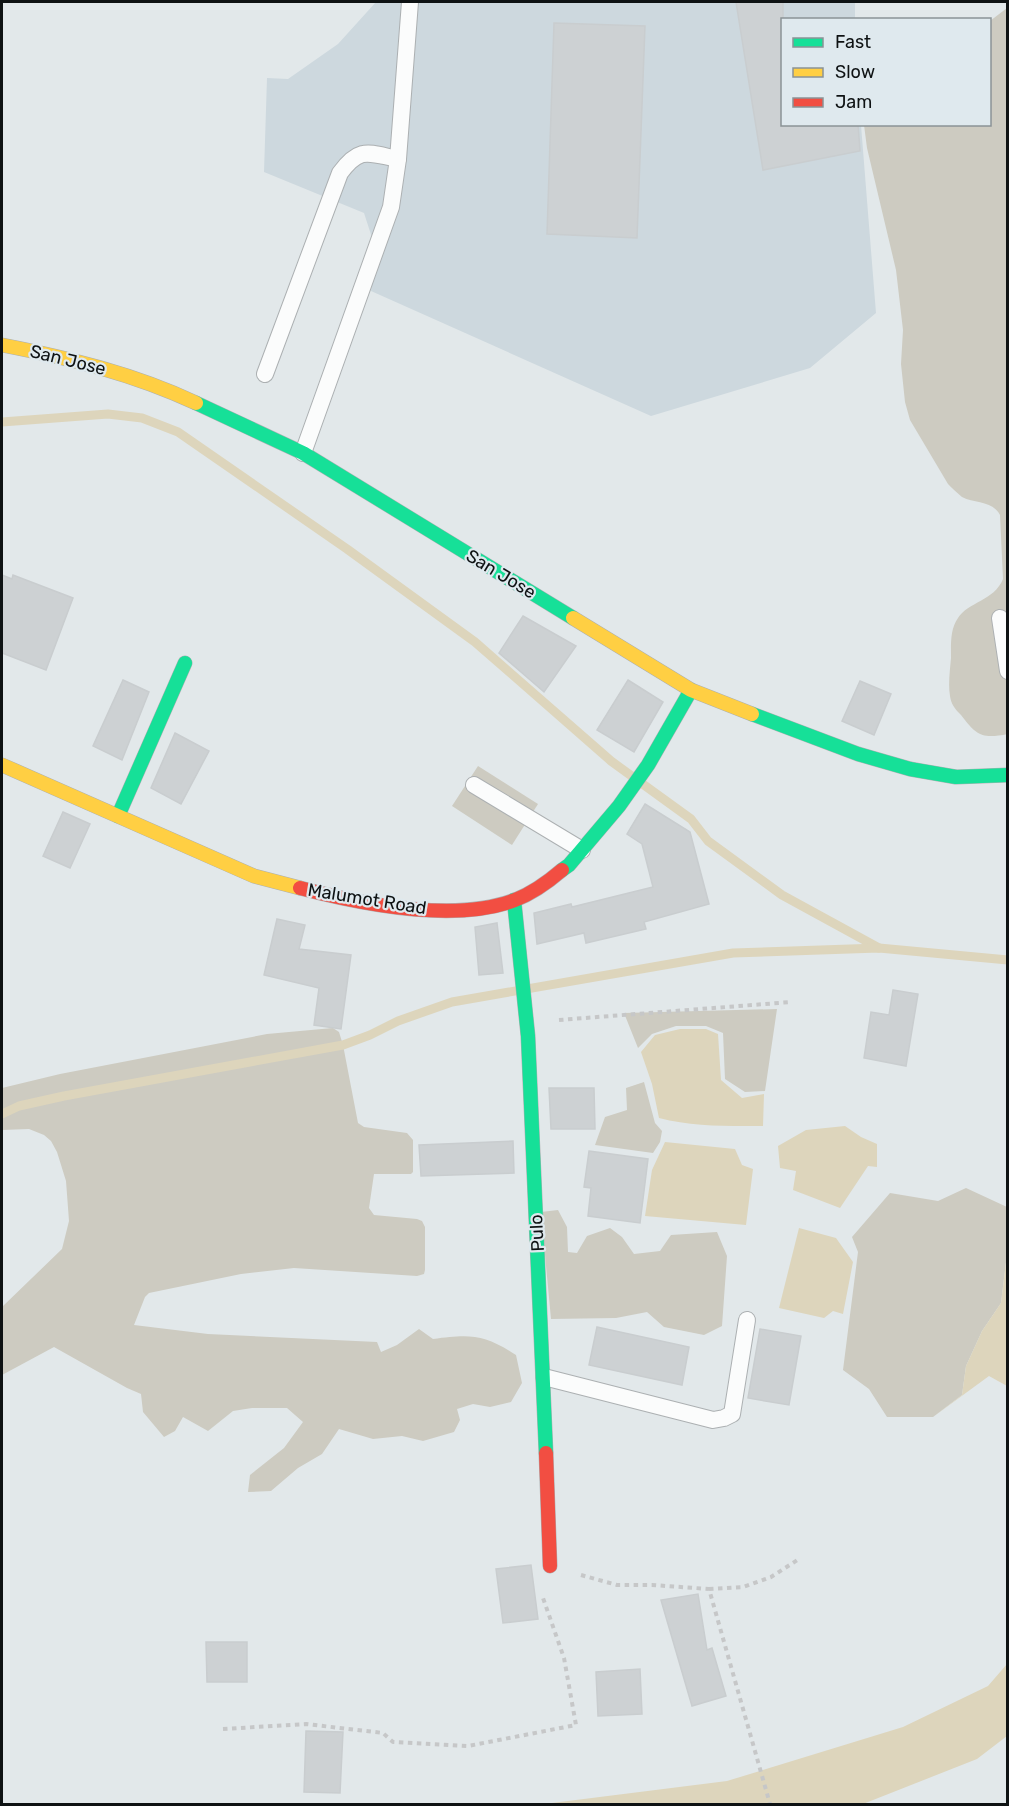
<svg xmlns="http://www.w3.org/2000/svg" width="1009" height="1806" viewBox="0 0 1009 1806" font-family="Rubik,sans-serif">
<rect width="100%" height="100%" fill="#e2e8ea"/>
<path fill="#cdd8de" d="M 376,2 L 855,2 L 855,19 L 782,20 L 782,124 L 861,125 L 876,313 L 810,368 L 651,416 L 371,291 L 376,250 L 364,213 L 264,172 L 267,78 L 288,79 L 338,44 Z"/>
<g fill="#cdcbc1">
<path d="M 1007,8 L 1008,734 C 982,739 977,736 961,715 C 955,709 951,704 950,696 C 948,684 950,670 951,658 C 951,645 950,629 958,618 C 968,602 994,601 1003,579 L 1000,515 C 992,500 975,504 962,497 C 957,493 952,488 948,484 L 910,420 L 905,402 L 901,364 L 903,330 L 896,270 L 867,148 L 864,125 L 990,124 L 990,21 Z"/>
<path d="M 478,766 L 538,804 L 512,845 L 452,806 Z"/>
<path d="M 777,1009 L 765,1091 L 745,1092 L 725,1079 L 723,1033 L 706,1026 L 676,1026 L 652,1034 L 638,1048 L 624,1013 Z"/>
<path d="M 333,1028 L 339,1032 L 343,1045 L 358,1123 L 364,1127 L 407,1133 L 413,1140 L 413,1172 L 411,1174 L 374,1174 L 369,1208 L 374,1215 L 417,1219 L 422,1221 L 425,1227 L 425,1270 L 424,1274 L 417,1276 L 294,1268 L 241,1274 L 149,1293 L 145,1297 L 134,1325 L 208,1334 L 377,1342 L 381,1352 L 397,1345 L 419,1329 L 433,1339 C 470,1334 484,1334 516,1355 L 522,1383 L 511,1402 L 490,1407 L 473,1404 L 457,1409 L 460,1420 L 454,1432 L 423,1441 L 402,1436 L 373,1439 L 339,1429 L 322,1454 L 298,1468 L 271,1491 L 248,1492 L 250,1475 L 284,1448 L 303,1422 L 287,1408 L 252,1408 L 233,1411 L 208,1431 L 183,1417 L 175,1431 L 164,1437 L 143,1412 L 141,1394 L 127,1388 L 54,1347 L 2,1375 L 2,1307 L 62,1249 L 69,1221 L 66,1181 L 57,1152 L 51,1141 L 44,1135 L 29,1129 L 2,1130 L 2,1088 L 60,1074 L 267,1034 Z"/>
<path d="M 644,1082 L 655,1123 L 662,1131 L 660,1142 L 653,1153 L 595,1145 L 605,1117 L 627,1110 L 626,1088 Z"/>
<path d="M 966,1188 L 1007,1207 L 1007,1254 L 1001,1303 L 982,1331 L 966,1366 L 962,1395 L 933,1417 L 887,1417 L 869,1389 L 843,1370 L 858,1252 L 852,1237 L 890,1193 L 938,1201 Z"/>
<path d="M 558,1210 L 567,1227 L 568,1252 L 577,1253 L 587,1236 L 610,1228 L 622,1237 L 634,1254 L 660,1251 L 671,1235 L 717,1232 L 727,1256 L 722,1326 L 704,1335 L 664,1327 L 647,1312 L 616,1318 L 551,1319 L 541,1212 Z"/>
</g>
<g fill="#ddd5bc">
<path d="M 680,1029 L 706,1029 L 718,1034 L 721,1080 L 742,1098 L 764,1094 L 763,1126 C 728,1126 693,1127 659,1118 L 652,1084 L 641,1052 L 655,1035 Z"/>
<path d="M 845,1126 L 861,1137 L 877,1144 L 877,1167 L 868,1166 L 840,1208 L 793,1190 L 796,1171 L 780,1168 L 778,1146 L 806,1130 Z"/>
<path d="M 665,1142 L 735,1149 L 742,1165 L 753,1169 L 746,1225 L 645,1216 L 652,1170 Z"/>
<path d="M 799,1228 L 836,1238 L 853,1262 L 843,1314 L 833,1311 L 824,1318 L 779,1308 Z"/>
<path d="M 1007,1254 L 1007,1386 L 989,1376 L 933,1417 L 962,1395 L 966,1366 L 982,1331 L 1001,1303 Z"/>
<path d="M 1007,1664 L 1007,1736 L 977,1759 L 863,1804 L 544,1804 L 727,1781 L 903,1727 L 988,1686 Z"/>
</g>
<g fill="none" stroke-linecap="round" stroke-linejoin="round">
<g stroke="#ddd5bc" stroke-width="9">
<path d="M 2,422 L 108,414 L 142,418 L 178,432 L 347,549 L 475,642 L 611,761 L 691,819 L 708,841 L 782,895 L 879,948"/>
<path d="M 2,1114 L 19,1106 L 64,1096 L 343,1045 L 370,1035 L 398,1021 L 452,1002 L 733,953 L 879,948 L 1008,960"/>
</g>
</g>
<g fill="#cdd1d3" stroke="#c9cdcf" stroke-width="1.5">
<path d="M 736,2 L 783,2 L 783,124 L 858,124 L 860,151 L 763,170 Z"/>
<path d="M 554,23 L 645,26 L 637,238 L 547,234 Z"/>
<path d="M 2,575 L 12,579 L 13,575 L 73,598 L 46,670 L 2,653 Z"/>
<path d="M 523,616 L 576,646 L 544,692 L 499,653 Z"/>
<path d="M 123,680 L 149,692 L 122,760 L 93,746 Z"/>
<path d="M 628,680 L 663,702 L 634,752 L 597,730 Z"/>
<path d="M 860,681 L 891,694 L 874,735 L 842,721 Z"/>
<path d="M 175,733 L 209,751 L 181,804 L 151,788 Z"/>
<path d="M 645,804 L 690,832 L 709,904 L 644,922 L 646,929 L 586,943 L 584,933 L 537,944 L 534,913 L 571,904 L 572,907 L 653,887 L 642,844 L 627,834 Z"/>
<path d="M 63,812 L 90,824 L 70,868 L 43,856 Z"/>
<path d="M 277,919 L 305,925 L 299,949 L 351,955 L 341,1029 L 314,1025 L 319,988 L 264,975 Z"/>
<path d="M 497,923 L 503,973 L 479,975 L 475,927 Z"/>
<path d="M 893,990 L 918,994 L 906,1066 L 864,1058 L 871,1012 L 889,1015 Z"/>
<path d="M 549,1088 L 594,1088 L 595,1129 L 551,1129 Z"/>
<path d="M 513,1141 L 514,1173 L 421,1176 L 419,1145 Z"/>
<path d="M 589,1151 L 648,1159 L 640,1223 L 588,1216 L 591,1188 L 584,1187 Z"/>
<path d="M 597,1327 L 689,1347 L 682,1385 L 589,1365 Z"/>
<path d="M 760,1329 L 801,1336 L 789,1405 L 748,1398 Z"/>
<path d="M 531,1565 L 538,1619 L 503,1623 L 496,1569 Z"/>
<path d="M 698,1594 L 707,1650 L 712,1648 L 726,1696 L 692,1706 L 661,1600 Z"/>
<path d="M 206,1642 L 247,1642 L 247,1682 L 207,1682 Z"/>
<path d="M 640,1669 L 642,1714 L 598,1716 L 596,1672 Z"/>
<path d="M 306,1731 L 343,1732 L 340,1793 L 304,1792 Z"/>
</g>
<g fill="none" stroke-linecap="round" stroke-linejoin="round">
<defs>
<g id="lane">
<path d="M 265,374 L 340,173 C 360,146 368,153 398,159"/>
<path d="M 303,453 L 391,207 L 398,159 L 410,2"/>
<path d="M 1000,618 L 1008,671"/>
<path d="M 474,785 L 582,850"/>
<path d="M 544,1377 L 713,1420 L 724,1418 L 732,1414 L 747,1320"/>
</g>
<g id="fast">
<path d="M 196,403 L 303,453 L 573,618"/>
<path d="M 752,714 L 858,754 L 910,769 L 956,777 L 1008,775"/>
<path d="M 118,816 L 185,663"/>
<path d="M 562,870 L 569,865 L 619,806 L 648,765 L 691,690"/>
<path d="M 514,900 L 528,1036 L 546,1453"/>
</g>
<g id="slow">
<path d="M 2,345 C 69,358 134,374 196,403"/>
<path d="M 573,618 L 691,690 L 752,714"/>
<path d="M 2,765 L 254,876 L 300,888"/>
</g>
<g id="jam">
<path d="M 300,888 C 361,904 455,923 515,900 C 533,893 548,882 562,870"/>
<path d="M 546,1453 L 550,1566"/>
</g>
</defs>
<use href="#lane" stroke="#acb0b2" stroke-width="18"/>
<use href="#fast" stroke="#acb0b2" stroke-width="15"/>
<use href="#slow" stroke="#acb0b2" stroke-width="15"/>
<use href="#jam" stroke="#acb0b2" stroke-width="15"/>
<g stroke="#c6c7c8" stroke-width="4" stroke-dasharray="4.5 4.5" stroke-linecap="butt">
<path d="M 559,1020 L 791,1002"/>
<path d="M 581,1575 L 617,1585 L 652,1585 L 709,1589 L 770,1804"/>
<path d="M 709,1589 L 743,1587 L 771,1577 L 799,1559"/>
<path d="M 223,1729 L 306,1724 L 383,1733 L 393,1742 L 468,1746 L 576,1725 L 564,1658 L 543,1598"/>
</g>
<use href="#lane" stroke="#fbfcfc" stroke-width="16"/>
<use href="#fast" stroke="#16e098" stroke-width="14"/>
<use href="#slow" stroke="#ffcf43" stroke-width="14"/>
<use href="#jam" stroke="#f24e42" stroke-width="14"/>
</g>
<g text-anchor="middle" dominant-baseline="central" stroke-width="4.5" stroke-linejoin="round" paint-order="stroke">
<g font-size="18" fill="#0e1213" stroke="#dfe9ee">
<text transform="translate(68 360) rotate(14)">San Jose</text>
<text transform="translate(501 574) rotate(31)">San Jose</text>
<text transform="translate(367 899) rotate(9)">Malumot Road</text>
<text transform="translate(537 1233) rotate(-93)">Pulo</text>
</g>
</g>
<rect width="1009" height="1806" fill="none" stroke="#0e1213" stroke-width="6"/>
<rect x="781" y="18" width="210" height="108" fill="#dfe9ee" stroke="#8b9396" stroke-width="1.5"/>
<rect x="793" y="38" width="30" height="9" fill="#16e098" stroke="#8b9396" stroke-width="1.5"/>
<text x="835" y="48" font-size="18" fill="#0e1213">Fast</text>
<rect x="793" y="68" width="30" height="9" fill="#ffcf43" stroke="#8b9396" stroke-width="1.5"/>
<text x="835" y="78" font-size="18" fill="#0e1213">Slow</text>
<rect x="793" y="98" width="30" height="9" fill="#f24e42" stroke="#8b9396" stroke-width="1.5"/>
<text x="835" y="108" font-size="18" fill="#0e1213">Jam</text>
</svg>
